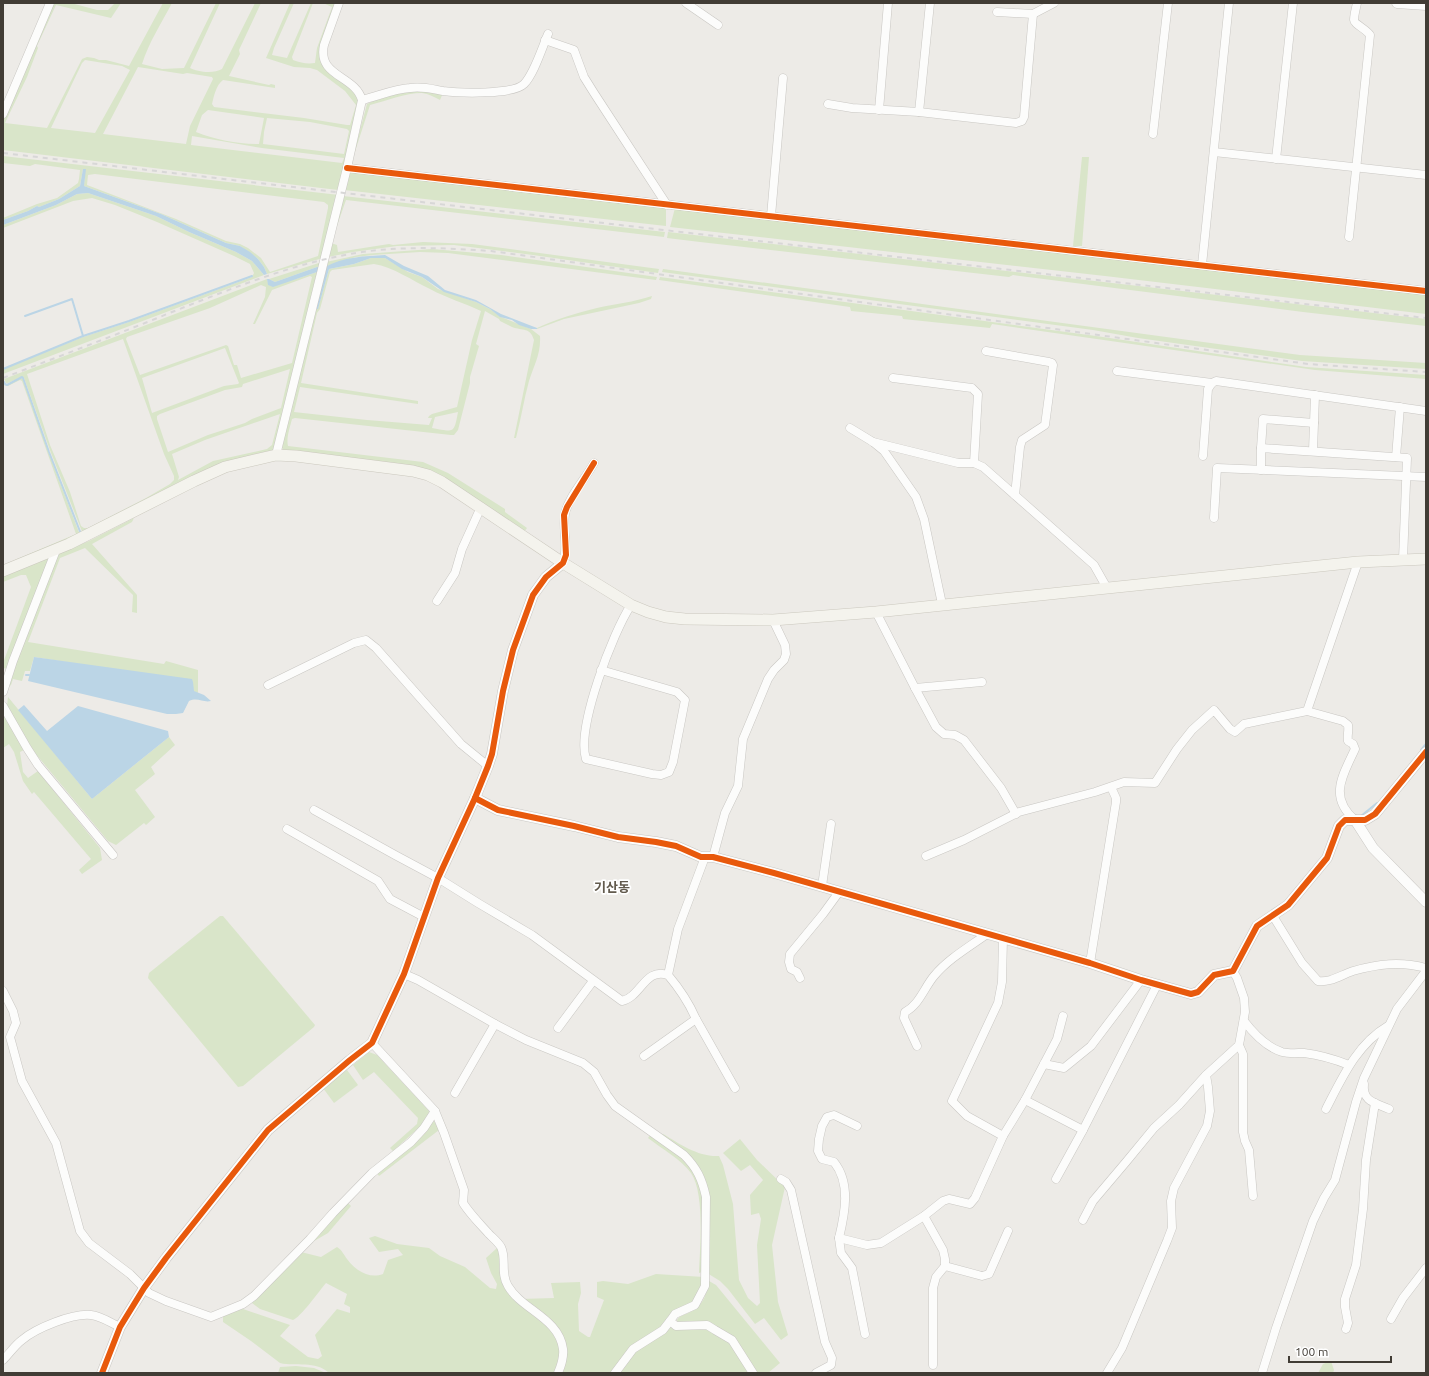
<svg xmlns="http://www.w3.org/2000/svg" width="1429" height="1376" viewBox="0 0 1429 1376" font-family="Ubuntu,'Noto Sans KR',sans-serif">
<rect width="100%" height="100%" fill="#edebe7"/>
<g fill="#d9e5c9" fill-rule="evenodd">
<path d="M 52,3 L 71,3 L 97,10 L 108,10 L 115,3 L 121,3 L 111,18 L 56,5 L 37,46 L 38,48 L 27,77 L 5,123 L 47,128 L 82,59 L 87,57 L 94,58 L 99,60 L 106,60 L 129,66 L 163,3 L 172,3 C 161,24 149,42 142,64 L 162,69 L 184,68 L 216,3 L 220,3 L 190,68 C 197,72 214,74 222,69 L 255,3 L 261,3 L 239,50 L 240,54 L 229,76 L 269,85 L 271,84 L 275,85 L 275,88 L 223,80 C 216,85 214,96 212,104 L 214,107 L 304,118 L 347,125 L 350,125 L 356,105 L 345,91 L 317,70 L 310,68 L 294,67 L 266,58 L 290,3 L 294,3 L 274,48 L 272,55 L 287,58 L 311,3 L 313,3 L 292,57 L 293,60 C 301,63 307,64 315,63 L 317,48 L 332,7 L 323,3 L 336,3 L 320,51 L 320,59 L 323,64 L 351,87 L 359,101 L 338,190 L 3,150 L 3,119 ZM 85,60 L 122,66 L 130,70 L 95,133 L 51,128 L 82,63 ZM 138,67 L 183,74 L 187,73 L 212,77 L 213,79 L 190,126 L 186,144 L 103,134 ZM 208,110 L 264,118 L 259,144 C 238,144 216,140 196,132 L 202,115 ZM 267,118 L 310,122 L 347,129 L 349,131 L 344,154 L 263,144 L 264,132 ZM 192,136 L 262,148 L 344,158 L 342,163 L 191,145 Z"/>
<path d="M 418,90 L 443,93 L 440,100 C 434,97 429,94 422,93 C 405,93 386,101 370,105 L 351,164 L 367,104 C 382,96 400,91 418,90 Z"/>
<path d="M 3,156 L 339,195 L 323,258 L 267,274 L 264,267 L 258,259 L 240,246 L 226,243 L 161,214 L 84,186 L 85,169 L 83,169 L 80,186 L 59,199 L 39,207 L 37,206 L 28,211 L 3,220 L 3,218 L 37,204 L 57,198 L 78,183 L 79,179 L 80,170 L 35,164 L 30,166 L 3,163 ZM 95,174 L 324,202 L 328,205 L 328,208 L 318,256 L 270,272 L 261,258 L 248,248 L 240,244 L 226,241 L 176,219 L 87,185 L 88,175 Z"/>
<path d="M 1082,157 L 1089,157 L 1082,246 L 1073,246 Z"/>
<path d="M 352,172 L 665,208 L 666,210 L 666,226 L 344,190 L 349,173 Z"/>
<path d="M 88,193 L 156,216 L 189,232 L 236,252 L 252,261 L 264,275 L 3,374 L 3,369 L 83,337 L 129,322 L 252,277 L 254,273 L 250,264 L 234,256 L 157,222 L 115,205 L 92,198 L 73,201 L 3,228 L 3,225 L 56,205 L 77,194 Z"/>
<path d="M 343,196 L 665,232 L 664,237 L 346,200 L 331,243 L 337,245 L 338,252 L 389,244 L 393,245 L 423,242 L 472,244 L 659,269 L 658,273 L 533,255 L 454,245 L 397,246 L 353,252 L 328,257 Z"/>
<path d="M 675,208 L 1014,248 L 1426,294 L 1426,314 L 1105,276 L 670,227 Z"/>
<path d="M 668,232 L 1426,319 L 1426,326 L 1303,312 L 1013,275 L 1009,277 L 700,242 L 667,238 Z"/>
<path d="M 432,249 L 501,255 L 657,277 L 656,280 L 448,253 L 420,252 L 373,255 L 356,257 L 325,267 L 326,262 L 363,254 Z"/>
<path d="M 371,258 L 385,258 L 408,272 L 422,277 L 438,289 L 476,302 L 490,309 L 501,317 L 531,329 L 540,336 C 541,354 534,365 529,381 C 524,399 521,419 516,438 L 514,438 L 534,340 C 530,327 523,331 512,327 C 508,325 504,323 500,321 L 499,319 L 485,311 L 476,344 L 479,346 L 470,377 L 470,383 L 458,430 L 454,435 L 451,435 L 295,418 L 292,419 C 290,427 286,438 288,446 L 423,462 L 448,473 L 505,509 L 505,512 L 527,528 L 524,532 L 439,477 L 283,450 L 282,447 L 325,268 L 326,270 L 316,308 L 318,308 L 329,269 L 354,264 ZM 374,264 C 393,267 413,281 430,289 C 446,298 465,303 481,311 L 472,340 L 457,407 L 432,414 L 429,416 L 428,418 L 432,418 L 429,425 L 367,420 L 294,412 L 300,387 L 418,404 L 418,401 L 301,383 L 317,313 L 320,309 L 330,272 L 332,270 ZM 458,412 C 454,434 454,432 432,428 L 435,417 Z"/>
<path d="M 322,262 L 321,267 L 317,267 L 275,282 L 269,279 Z"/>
<path d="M 663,269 L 1300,355 L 1426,363 L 1426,369 L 1302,361 L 1138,338 L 1093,330 L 662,272 Z"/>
<path d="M 317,272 L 274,450 L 227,465 L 83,534 L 51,453 L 24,378 L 21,377 L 8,383 L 6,383 L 4,379 L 267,279 L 268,283 L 296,279 ZM 310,276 L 312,277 L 292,363 L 241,378 L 237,365 L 234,365 L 228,346 L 226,345 L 140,375 L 126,339 L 127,337 L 210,308 L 261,285 L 266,287 L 265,297 L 253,324 L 255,324 L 272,290 ZM 123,339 L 164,454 L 174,476 L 174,480 L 170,484 L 146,498 L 88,528 L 84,528 L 81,526 L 70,492 L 50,445 L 27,374 ZM 225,348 L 239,383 L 238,384 L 224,386 L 152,413 L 142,378 ZM 290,369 L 281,408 L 252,419 L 245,423 L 208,435 L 168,452 L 157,419 L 157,416 L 160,414 L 225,390 L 242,387 L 243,384 ZM 280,414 L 272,445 L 267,449 L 213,461 L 178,480 L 179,477 L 172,454 L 205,440 Z"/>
<path d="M 660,277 L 1096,336 L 1306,367 L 1426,375 L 1426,379 L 1315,370 L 992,324 L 990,328 L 903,319 L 902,316 L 851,311 L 850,307 L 659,280 Z"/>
<path d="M 652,296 L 651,299 L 639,303 L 564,319 L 537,329 L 537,328 C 557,319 576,313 597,308 C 615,304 634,302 652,296 Z"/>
<path d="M 21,378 L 23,379 L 50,456 L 80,535 L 3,568 L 3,565 L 76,534 L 22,381 L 20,380 L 8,386 L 3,385 L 3,382 L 4,385 L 7,385 Z"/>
<path d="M 134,518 L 132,522 L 92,544 L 137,595 L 137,613 L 132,612 L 133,595 L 85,548 L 60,558 L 28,642 L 164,664 L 166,661 L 198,670 L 198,693 L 193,691 L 193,682 L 34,657 L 30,671 L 25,671 L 22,681 L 13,679 L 11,685 L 4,691 L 59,553 L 89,541 Z"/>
<path d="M 48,558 L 50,559 L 8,669 L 3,668 L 3,663 L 31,587 L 26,575 L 21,575 L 3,582 L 3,575 Z"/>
<path d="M 8,697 L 92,799 L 169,737 L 175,745 L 151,767 L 155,774 L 135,790 L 155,817 L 146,825 L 144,823 L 116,845 L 108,841 L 30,747 L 7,706 Z"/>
<path d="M 3,712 L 24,750 L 20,752 L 23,772 L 28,778 L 38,771 L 100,848 L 102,860 L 82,874 L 79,870 L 91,859 L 34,792 L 32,794 L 23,781 L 14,752 L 9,744 L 3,748 Z"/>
<path d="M 220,916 L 223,916 L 315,1025 L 314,1027 L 243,1086 L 238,1087 L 148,978 L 149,973 Z"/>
<path d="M 369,1052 L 377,1055 L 429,1111 L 428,1118 L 423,1124 L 393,1151 L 390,1148 L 417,1124 L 418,1118 L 374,1072 L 363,1080 L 353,1065 Z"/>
<path d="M 347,1070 L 358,1085 L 334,1103 L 323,1088 Z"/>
<path d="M 434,1121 L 439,1130 L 379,1176 L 377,1173 Z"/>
<path d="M 651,1134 L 684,1159 L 693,1168 L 704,1200 L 702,1272 L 699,1273 C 700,1246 705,1194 691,1173 C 681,1159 662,1149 648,1138 Z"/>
<path d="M 663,1134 C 680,1144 698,1157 719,1156 L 723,1165 L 733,1204 L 739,1280 L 748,1298 L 757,1306 L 760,1303 L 757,1245 L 761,1219 L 759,1213 L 751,1215 L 750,1195 L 763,1180 L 750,1165 L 741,1171 L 723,1153 L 740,1139 L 757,1160 L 785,1187 L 772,1245 L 778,1302 L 788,1335 L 781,1340 L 764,1318 L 755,1324 L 728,1289 L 720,1281 L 707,1273 L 706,1183 L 661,1136 Z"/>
<path d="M 347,1202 L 351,1206 L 328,1233 L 309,1244 Z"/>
<path d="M 375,1236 L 397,1244 L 429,1248 L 440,1256 L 465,1267 L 490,1288 L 496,1289 L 497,1284 L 491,1273 L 486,1258 L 497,1248 L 500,1253 L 502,1276 L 551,1328 L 562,1352 L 556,1373 L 329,1373 C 315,1360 296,1367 280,1363 L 251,1341 L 223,1322 L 223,1316 L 231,1312 L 243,1309 L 290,1325 L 280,1336 L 308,1357 L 318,1359 L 322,1356 L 315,1335 L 337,1309 L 350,1313 L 350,1307 L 344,1304 L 347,1294 L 326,1283 C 320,1290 300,1318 293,1320 L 260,1309 L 252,1303 L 254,1299 L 301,1252 L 321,1257 L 337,1247 C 342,1250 344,1255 347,1259 C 356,1271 369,1279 383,1274 L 388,1260 L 403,1255 L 398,1249 L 379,1252 L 369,1238 Z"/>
<path d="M 656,1274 L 704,1277 L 702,1288 L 695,1302 L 674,1311 L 670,1325 L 708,1330 L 733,1345 L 750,1373 L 559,1373 L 565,1344 L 520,1299 L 554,1298 L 551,1283 L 580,1282 L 581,1293 L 578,1304 L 579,1331 L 588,1337 L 590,1337 L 604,1300 L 597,1297 L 597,1282 L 603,1281 L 628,1284 Z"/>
<path d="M 709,1281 L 716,1285 L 780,1363 L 768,1373 L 756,1373 L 724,1332 L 678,1324 L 677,1320 C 680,1315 685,1315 690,1312 C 704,1305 706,1295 709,1281 Z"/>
<path d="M 1331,1361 L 1334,1370 L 1333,1373 L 1318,1373 L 1323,1364 Z"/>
<path d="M 296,1366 L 314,1368 L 326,1373 L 278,1373 L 280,1367 Z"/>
</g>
<g fill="#bbd5e6">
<path d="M 83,169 L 86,169 L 84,186 L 161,214 L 226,243 L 240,246 L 250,252 L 258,259 L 264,267 L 267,274 L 264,275 L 252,261 L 236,252 L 189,232 L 156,216 L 88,193 L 77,194 L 56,205 L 3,225 L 3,220 L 28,211 L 37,206 L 39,207 L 59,199 L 80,186 Z"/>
<path d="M 385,255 L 404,266 L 428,276 L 445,290 L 476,300 L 501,314 L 537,328 L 537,329 L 531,329 L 519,325 L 512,320 L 500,317 L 490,309 L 476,302 L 444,292 L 422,277 L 402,269 L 385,258 L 371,258 L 354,264 L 329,269 L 318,309 L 316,309 L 326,270 L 325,267 C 343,257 365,256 385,255 Z"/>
<path d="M 317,267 L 321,267 L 317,272 L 273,287 L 268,285 L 267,279 L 269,279 L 275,282 Z"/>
<path d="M 34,657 L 192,679 L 193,682 L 194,691 L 204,695 L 211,701 C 203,703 198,697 189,701 L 183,713 L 176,714 L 167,714 L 28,681 Z"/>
<path d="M 24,705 L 47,731 L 78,706 L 168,731 L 169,737 L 92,799 L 18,710 Z"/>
</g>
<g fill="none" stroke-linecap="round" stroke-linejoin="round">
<g stroke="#bbd5e6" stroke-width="2">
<path d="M 25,316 L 72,299 L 83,336"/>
<path d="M 3,369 L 83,336 L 129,321 L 252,276"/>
<path d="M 4,382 L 5,384 L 7,385 L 22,377 L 23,378 L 49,452 L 81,534"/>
<path d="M 26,675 L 29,675"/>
<path d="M 1421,750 L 1426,744"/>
<path d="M 1361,816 L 1377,803"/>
</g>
<defs>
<g id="minor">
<path d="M 686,3 L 718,25"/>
<path d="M 997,12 L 1033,14 L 1054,3"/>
<path d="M 545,40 L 574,50 L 584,77 L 594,93 L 667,205"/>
<path d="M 362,100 C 378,96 394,89 410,88 C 422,86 432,89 443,91 C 459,93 513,95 524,84 C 534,74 542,48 548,34"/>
<path d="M 828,104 L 852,108 L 919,112 L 1016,123 L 1022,121 L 1024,117 L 1033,14"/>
<path d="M 879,110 L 888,3"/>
<path d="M 919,112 L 930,3"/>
<path d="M 3,114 L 50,3"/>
<path d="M 1153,134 L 1168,3"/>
<path d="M 1214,152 L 1426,175"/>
<path d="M 1276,159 L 1293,3"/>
<path d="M 347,168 L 1426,291"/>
<path d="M 771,216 L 783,78"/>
<path d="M 1349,237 L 1370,35 C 1366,29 1354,24 1354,20 C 1354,15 1356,8 1357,3"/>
<path d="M 1202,265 L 1229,3"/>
<path d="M 986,351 L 1049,362 L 1052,363 L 1053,365 L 1045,425 L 1022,440 L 1020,447 L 1015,495"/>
<path d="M 1117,371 L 1212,383"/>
<path d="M 893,378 L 972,388 L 978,394 L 974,463"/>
<path d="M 850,428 L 873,442 L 884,451 L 916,497 L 924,519 L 942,604"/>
<path d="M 873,442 L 958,463 L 974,463 L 983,467 L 1094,565 L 1107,588"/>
<path d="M 1261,448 L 1263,419 L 1314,423"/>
<path d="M 1313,451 L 1315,395"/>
<path d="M 276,455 L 347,168 L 362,100 C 355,75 317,77 324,45 L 339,3"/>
<path d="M 1203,456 L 1208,389 L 1212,383 L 1216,381 L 1426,411"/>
<path d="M 1396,457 L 1400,407"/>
<path d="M 1261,470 L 1261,448 L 1407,458 L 1403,560"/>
<path d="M 1214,518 L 1217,468 L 1426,477"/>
<path d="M 563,563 C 569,546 562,531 565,514 C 568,497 586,478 594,463"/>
<path d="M 437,601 L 455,573 L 462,549 L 481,507"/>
<path d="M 876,612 L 915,688 L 936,727 L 944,734 L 955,735 L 964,740 L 1001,788 L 1016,814"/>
<path d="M 601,670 L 677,692 L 685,700 L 673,762 L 669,772 L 661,775 L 652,774 L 586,759 C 576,728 613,632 631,605"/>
<path d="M 268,685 L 354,643 L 366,640 L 376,648 L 461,744 L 488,766"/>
<path d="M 915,688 L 982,682"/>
<path d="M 3,692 L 13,661 L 56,550"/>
<path d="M 3,706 L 27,748 L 38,765 L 113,855"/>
<path d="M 1307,711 L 1358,562"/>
<path d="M 314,810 L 395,855 L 438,878 L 478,903 L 532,935 L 622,1001 C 641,997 645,967 668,975"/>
<path d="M 287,829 L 378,881 L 390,899 L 424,917"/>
<path d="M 926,856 L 964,840 L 1019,812 L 1095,792 L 1124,782 L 1155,783 L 1177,749 L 1192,730 L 1214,710 L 1230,729 L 1235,732 L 1244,724 L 1307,711 L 1343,721 L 1348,725 C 1349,731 1347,735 1348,741 L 1353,744 L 1355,749 C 1343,775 1328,797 1355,820"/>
<path d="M 705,857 L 678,929 L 668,975 C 679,988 689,1003 696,1019 L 735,1088"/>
<path d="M 713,857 L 725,813 L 738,786 L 743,739 L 768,679 L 774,670 L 784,660 L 786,654 L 785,645 L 773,620"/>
<path d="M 822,886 L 831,824"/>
<path d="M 1273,916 L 1302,963 L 1318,981 C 1330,983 1341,975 1353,971 C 1378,964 1400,961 1426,968"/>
<path d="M 1003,938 L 1002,982 L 998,1003 L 952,1101 L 967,1116 L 1003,1136 L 1025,1100 L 1057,1039 L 1063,1016"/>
<path d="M 1090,963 L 1116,802 L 1116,798 L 1111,787"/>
<path d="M 404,974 L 418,980 L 495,1024 L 526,1040 L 583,1063 L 594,1072 L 607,1095 L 615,1106 L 684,1155 C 697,1168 702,1179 706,1197 L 705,1286 L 695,1305 L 675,1314 L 670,1321 L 676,1326 L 707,1325 L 715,1330 L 732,1340 L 753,1373"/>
<path d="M 800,978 L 797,972 L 791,969 L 789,962 L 790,954 L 823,914 L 839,892"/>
<path d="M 3,991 L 13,1011 L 16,1023 L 10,1037 L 22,1081 L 56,1143 L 80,1231 L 89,1243 L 130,1274 L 149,1293 L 166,1301 L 211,1317 L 243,1304 L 254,1296 L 310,1239 L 333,1213 L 372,1173 L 411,1142 L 424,1128 L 435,1111"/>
<path d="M 1244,1021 C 1254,1034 1266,1047 1282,1052 C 1289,1054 1297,1053 1304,1053 C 1320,1055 1334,1059 1349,1065"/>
<path d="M 558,1028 L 593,981"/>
<path d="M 372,1043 L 435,1111 L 444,1133 L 464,1190 L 463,1203 C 470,1214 480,1224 489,1234 C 493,1238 498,1242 501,1247 C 507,1259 500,1273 508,1286 C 522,1310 559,1318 563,1349 C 564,1357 561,1366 558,1373"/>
<path d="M 1239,1045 L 1243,1054 L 1243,1132 L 1245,1141 L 1249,1150 L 1253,1196"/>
<path d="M 917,1046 L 904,1018 L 905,1012 C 919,1005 924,988 934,976 C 948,959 969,947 987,934"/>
<path d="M 644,1056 L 696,1019"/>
<path d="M 1044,1064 L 1064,1068 L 1091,1046 L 1141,980"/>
<path d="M 1364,1084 C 1362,1102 1376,1103 1389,1109"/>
<path d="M 455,1093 L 495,1024"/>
<path d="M 1025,1100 L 1083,1130"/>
<path d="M 1326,1109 C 1342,1078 1357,1044 1388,1026"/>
<path d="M 857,1126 L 834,1115 L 827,1117 L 822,1126 L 819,1139 L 818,1151 L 822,1159 L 834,1162 C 851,1183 845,1213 839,1238 L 867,1245 L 881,1243 L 924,1216 L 943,1201 L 949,1199 L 970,1204 L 975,1198 L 1003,1136"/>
<path d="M 781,1179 L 786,1182 L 791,1190 L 825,1342 L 832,1358 L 831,1365 L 816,1373"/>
<path d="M 1056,1179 L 1083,1130 L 1157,985"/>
<path d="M 924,1216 L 943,1250 L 945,1259 L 945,1266 L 936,1277 L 933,1288 L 933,1365"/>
<path d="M 1083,1220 L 1093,1201 L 1126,1162 L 1154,1128 L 1179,1105 L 1206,1075"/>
<path d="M 839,1238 L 841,1253 L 852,1268 L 865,1334"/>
<path d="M 945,1266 L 982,1276 L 989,1274 L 1008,1231"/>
<path d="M 1391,1319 L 1403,1298 L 1426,1268"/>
<path d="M 1346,1329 L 1348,1323 L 1345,1307 L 1345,1299 L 1356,1265 L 1363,1209 L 1366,1160 L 1375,1103"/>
<path d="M 3,1360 C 9,1354 15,1345 22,1340 C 36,1328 73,1313 91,1315 C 101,1316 111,1323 120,1327"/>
<path d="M 615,1373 L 633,1349 L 663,1330 L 670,1321"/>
<path d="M 1107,1373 L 1122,1348 L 1167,1241 L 1172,1228 L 1171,1201 L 1174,1188 L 1207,1126 L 1210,1111 L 1208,1087 L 1206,1075 L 1239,1045 L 1245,1012 L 1244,998 L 1237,978 L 1233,971"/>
<path d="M 1262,1373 L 1276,1328 L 1313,1221 L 1324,1198 L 1335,1180 L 1356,1102 L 1364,1078 L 1397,1009 L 1426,971"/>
</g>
<g id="tertiary">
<path d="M 1397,3 L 1426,5"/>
<path d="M 475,798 L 498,810 L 574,826 L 618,837 L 656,842 L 676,846 L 701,857 L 713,857 L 774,873 L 1090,963 L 1141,980 L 1191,994 L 1198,992 L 1214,975 L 1233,971 L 1257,926 L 1288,905 L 1327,858 L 1339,826 L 1345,820 L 1365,820 L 1375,814 L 1426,752"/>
<path d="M 1355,820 L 1373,848 L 1426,902"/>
<path d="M 102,1373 L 120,1327 L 144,1288 L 166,1258 L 268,1130 L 350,1060 L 372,1043 L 404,974 L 438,878 L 475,798 L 488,766 L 492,754 L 503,691 L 513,650 L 533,595 L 546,577 L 563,563"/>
</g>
<path id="secondary" d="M 3,571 L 69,544 L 194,481 L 225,467 L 276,455 L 296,456 L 413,471 L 428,475 L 442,482 L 563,563 L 631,605 L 648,612 L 666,617 L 685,619 L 773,620 L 876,612 L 1358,562 L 1426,559"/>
</defs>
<use href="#minor" stroke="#c9c7c3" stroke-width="9"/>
<use href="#tertiary" stroke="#c9c7c3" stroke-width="11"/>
<use href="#secondary" stroke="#cbc8be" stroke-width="12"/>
<use href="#minor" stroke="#fcfcfb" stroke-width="8"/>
<use href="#tertiary" stroke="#fcfcfb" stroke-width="10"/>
<use href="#secondary" stroke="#f4f3ed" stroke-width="11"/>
<g stroke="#d8d7d7" stroke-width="2" stroke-dasharray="5 5" stroke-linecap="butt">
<path d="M 3,153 C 477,209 952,263 1426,318"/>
<path d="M 3,378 C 60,356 116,335 172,312 C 233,288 296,262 362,252 C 405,246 448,248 491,251 L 1308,364 L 1426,372"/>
</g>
<defs>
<g id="cycleway">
<path d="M 347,168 L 1426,291"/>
<path d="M 475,798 L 498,810 L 574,826 L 618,837 L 656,842 L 676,846 L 701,857 L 713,857 L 774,873 L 1090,963 L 1141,980 L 1191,994 L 1198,992 L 1214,975 L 1233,971 L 1257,926 L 1288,905 L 1327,858 L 1339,826 L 1345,820 L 1365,820 L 1375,814 L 1426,752"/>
<path d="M 102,1373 L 120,1327 L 144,1288 L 166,1258 L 268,1130 L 350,1060 L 372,1043 L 404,974 L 438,878 L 475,798 L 488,766 L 492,754 L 503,691 L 513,650 L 533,595 L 546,577 L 563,563 L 566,555 L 564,515 L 567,507 L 594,463"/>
</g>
</defs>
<use href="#cycleway" stroke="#fff" stroke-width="8"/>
<use href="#cycleway" stroke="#e8590c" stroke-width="6"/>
</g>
<g text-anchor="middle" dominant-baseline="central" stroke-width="3.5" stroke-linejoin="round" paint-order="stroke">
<g font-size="13" font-weight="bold" fill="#625a4d" stroke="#fff">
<text x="612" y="887">기산동</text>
</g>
</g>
<rect width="1429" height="1376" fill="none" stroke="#413c35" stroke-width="8"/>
<path d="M1289 1356v6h102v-6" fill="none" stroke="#413c35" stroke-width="2"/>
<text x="1295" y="1356" font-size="12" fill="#413c35" stroke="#ffffff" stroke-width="3" paint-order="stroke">100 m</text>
</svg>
